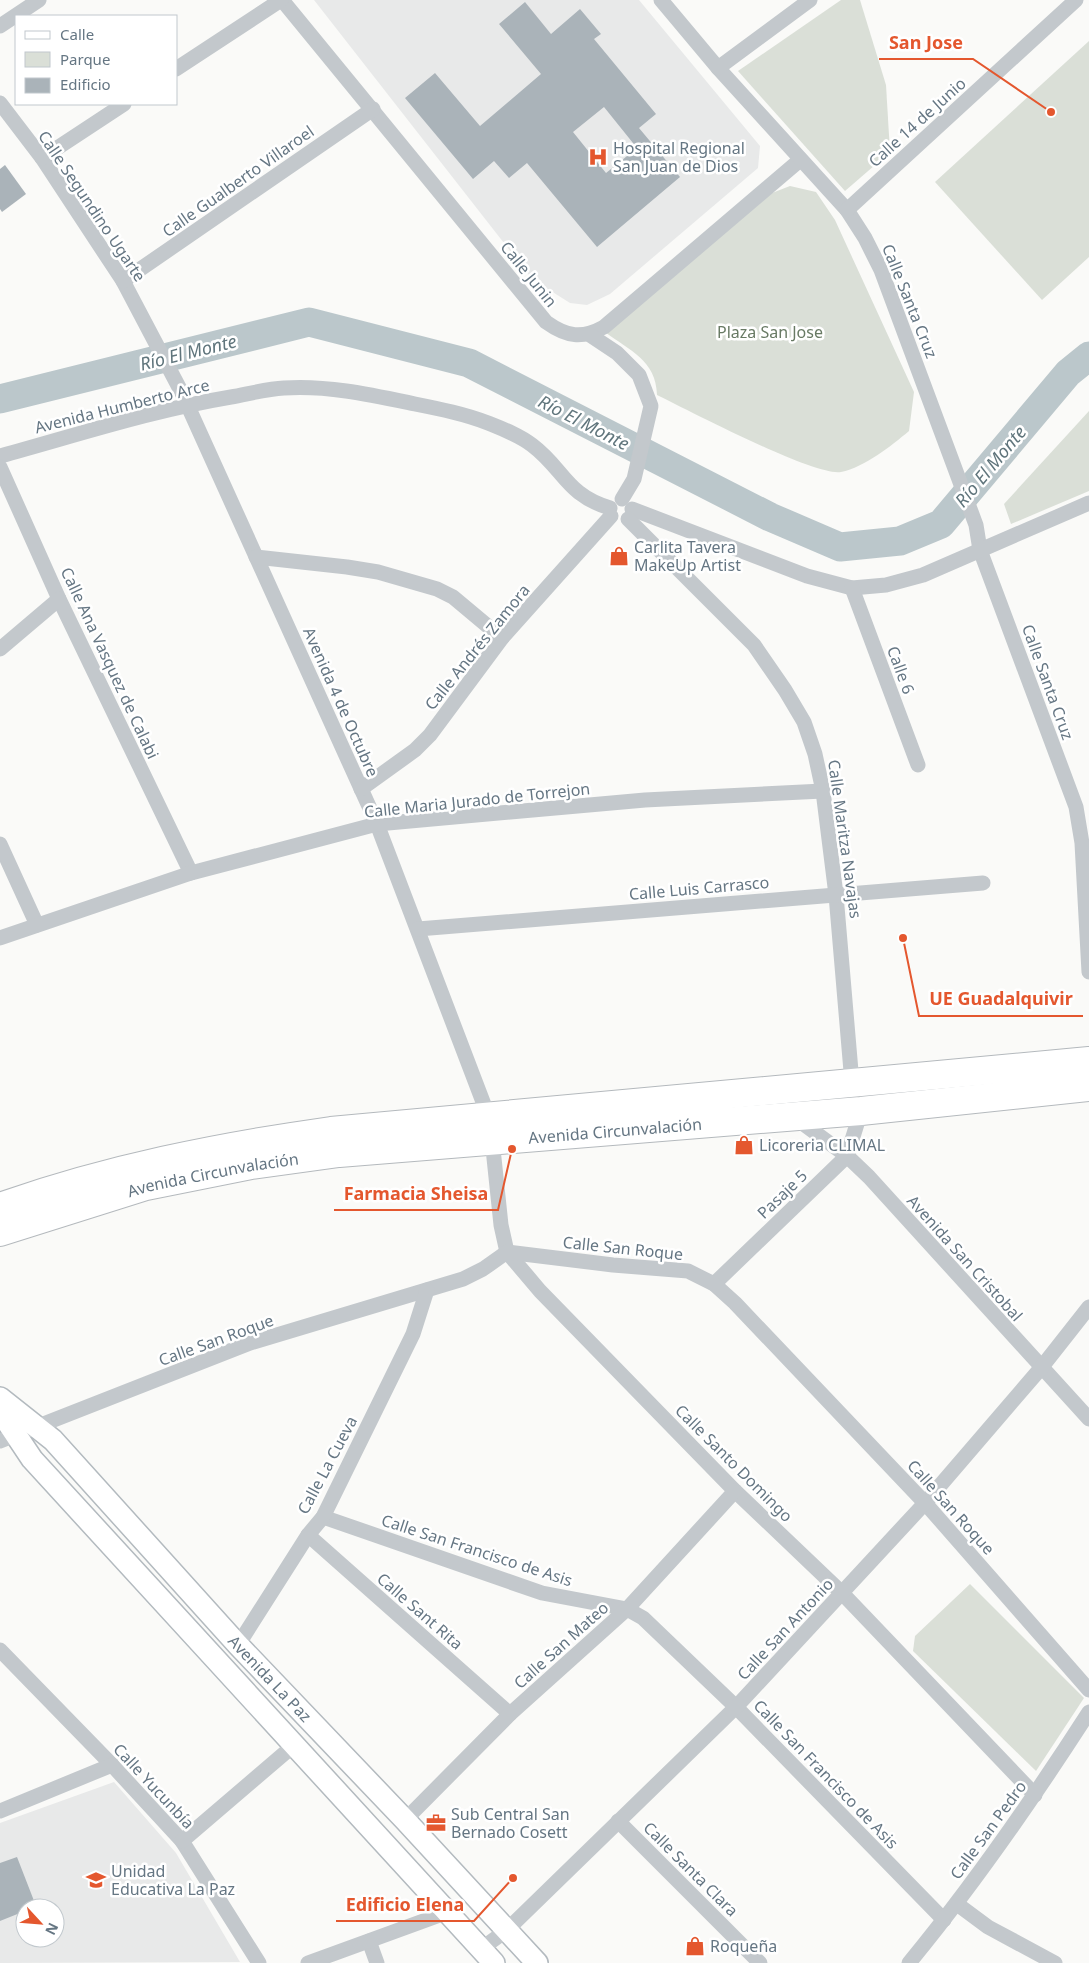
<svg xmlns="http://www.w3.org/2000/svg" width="1089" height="1963" viewBox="0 0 1089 1963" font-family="'Noto Sans',sans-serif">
<rect width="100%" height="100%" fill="#fafaf8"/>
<g fill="#e8e9e9" fill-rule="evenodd">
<path d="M 314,0 L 639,0 L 760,146 L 758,168 L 610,294 L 587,305 L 570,303 L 532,279 Z"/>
<path d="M 114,1782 L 176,1853 L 240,1962 L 0,1963 L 0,1823 ZM 25,1908 L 55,1908 L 55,1938 L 25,1938 Z"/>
</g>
<g fill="#dadfd7">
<path d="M 841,0 L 860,0 L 886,85 L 890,152 L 845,191 L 738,71 Z"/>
<path d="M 1089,41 L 1089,257 L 1042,300 L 935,182 Z"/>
<path d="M 790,186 L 816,192 L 835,220 L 914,392 L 909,431 C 891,446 865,467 841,472 C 815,477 688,410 657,395 C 656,360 630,351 605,332 L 772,193 Z"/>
<path d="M 1089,411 L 1089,491 L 1011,524 L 1004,504 Z"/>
<path d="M 970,1584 L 1084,1698 L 1036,1771 L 913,1651 L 915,1636 Z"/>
</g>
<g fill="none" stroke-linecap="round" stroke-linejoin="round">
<path stroke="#bbc7cb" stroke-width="29" d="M 0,399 L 309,322 L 469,363 L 770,517 L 840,547 L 900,541 L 941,524 L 1068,373 L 1089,356"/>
</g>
<g fill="#aab3b9" fill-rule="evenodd">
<path d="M 525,2 L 551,34 L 580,9 L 601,34 L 594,39 L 656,114 L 639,128 L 680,177 L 597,247 L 527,163 L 509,178 L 494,161 L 473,179 L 405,98 L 435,73 L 480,126 L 541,74 L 499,24 ZM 604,107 L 637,148 L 606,173 L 573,132 Z"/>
<path d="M 5,165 L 26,194 L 2,212 L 0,209 L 0,169 Z"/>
<path d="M 17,1857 L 36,1906 L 25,1908 L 25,1911 L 0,1921 L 0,1863 Z"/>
</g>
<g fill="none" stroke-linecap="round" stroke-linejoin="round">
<defs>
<g id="secondary">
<path id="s1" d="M 0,1398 L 53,1440 L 238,1645 L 405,1820 L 537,1963"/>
<path d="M 0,1411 L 32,1459 L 494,1963"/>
</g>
<g id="highway">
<path d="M 0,1207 C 108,1169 218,1147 331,1131 L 1089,1061"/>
<path id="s2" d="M 0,1232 L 146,1186 L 251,1165 L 339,1153 L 861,1111 L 1089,1087"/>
</g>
</defs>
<use href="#secondary" stroke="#b3babf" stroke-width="24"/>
<use href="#highway" stroke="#b4b9bd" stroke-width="30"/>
<g stroke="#c3c8cc" stroke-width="15">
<path d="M 282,0 L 546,322 C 567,337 582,339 604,327 L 800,160"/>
<path d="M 661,0 L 718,68 L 847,210 L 865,238 L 881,270 L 976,525 L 980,550 L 1076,807 L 1082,843 L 1089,972"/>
<path d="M 0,26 L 39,0"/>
<path d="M 718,68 L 810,0"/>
<path d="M 176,69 L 281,0"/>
<path d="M 0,103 L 42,158 L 123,281 L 182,393 L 377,824 L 488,1115 L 492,1139 L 501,1225 L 507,1252 L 540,1291 L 735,1491 L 842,1593 L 1035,1795"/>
<path d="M 42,158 L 124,104"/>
<path d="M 847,210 L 1076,0"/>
<path d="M 123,281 L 373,109"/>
<path d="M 590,335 L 617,353 L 639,375 L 651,406 L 634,479 L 622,499"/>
<path d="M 0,456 C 77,435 153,410 231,397 C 248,394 266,389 284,388 C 328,385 372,395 415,404 C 440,409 465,414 488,423 C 503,429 519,435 532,445 C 564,469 566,495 610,508"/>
<path d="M 0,467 L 59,599 L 191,873"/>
<path d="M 632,509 L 807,576 L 852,588 L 886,585 L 923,575 L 1089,503"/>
<path d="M 628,519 L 754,645 L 785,690 L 804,722 L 815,754 L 823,791 L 836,895 L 852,1083"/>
<path d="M 256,557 L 347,567 L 378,572 L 437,589 L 453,597 L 502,638"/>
<path d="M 852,588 L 918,765"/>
<path d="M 0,649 L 59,599"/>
<path d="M 361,789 L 415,750 L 430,735 L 502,638 L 611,516"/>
<path d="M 0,844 L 37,925"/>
<path d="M 418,929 L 983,883"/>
<path d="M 0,938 L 191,873 L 377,824 L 645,800 L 823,791"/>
<path d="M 794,1117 L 847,1156 L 869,1177 L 1089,1419"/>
<path d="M 714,1284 L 847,1156 L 861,1111"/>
<path d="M 0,1441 L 250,1343 L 463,1279 L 483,1269 L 507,1252 L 613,1265 L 688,1271 L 714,1284 L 735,1303 L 925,1503 L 1089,1690"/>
<path d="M 323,1517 L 542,1593 L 627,1609 L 643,1618 L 736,1707 L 944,1920"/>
<path d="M 308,1535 L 510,1714"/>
<path d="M 238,1645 L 308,1535 L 323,1517 L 413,1334 L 427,1290"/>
<path d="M 0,1650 L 112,1765 L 182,1841 L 259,1963"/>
<path d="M 0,1811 L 112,1765"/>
<path d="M 405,1820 L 510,1714 L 627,1609 L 735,1491"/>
<path d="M 618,1821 L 760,1963"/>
<path d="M 182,1841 L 293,1746"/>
<path d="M 957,1904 L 988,1927 L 1055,1963"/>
<path d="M 369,1941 L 377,1963"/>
<path d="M 481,1949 L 507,1930 L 736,1707 L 925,1503 L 1041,1368 L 1089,1307"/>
<path d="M 308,1963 L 448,1912"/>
<path d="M 909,1963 C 975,1883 1033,1799 1089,1712"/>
</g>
<use href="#secondary" stroke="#fff" stroke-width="21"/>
<use href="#highway" stroke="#fff" stroke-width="28"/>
</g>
<defs>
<symbol id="hospital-bare" viewBox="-9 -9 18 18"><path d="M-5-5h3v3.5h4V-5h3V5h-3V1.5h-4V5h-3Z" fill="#e4572e" stroke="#fff" stroke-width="2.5" paint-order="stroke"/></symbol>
<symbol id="shop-bare" viewBox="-9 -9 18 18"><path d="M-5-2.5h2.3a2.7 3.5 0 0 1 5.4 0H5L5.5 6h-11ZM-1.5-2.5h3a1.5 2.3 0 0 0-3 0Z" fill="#e4572e" stroke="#fff" stroke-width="2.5" paint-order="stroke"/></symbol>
<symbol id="office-bare" viewBox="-9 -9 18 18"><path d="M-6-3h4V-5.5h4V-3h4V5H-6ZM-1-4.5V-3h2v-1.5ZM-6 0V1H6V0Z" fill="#e4572e" stroke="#fff" stroke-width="2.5" paint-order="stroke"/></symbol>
<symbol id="school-bare" viewBox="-9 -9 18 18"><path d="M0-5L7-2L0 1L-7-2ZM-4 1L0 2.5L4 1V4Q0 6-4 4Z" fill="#e4572e" stroke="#fff" stroke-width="2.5" paint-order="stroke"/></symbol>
</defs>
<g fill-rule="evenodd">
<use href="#hospital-bare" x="584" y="143" width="28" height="28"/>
<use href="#shop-bare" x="605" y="542" width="28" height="28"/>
<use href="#shop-bare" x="730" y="1131" width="28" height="28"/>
<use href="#office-bare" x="422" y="1809" width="28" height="28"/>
<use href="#school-bare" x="82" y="1866" width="28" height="28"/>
<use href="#shop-bare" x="681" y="1932" width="28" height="28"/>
</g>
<g text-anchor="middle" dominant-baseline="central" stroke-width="5" stroke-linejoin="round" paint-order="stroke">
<g font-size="16" fill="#657683" stroke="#fff">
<text transform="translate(917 122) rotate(-42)">Calle 14 de Junio</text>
<text transform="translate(238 181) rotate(-35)">Calle Gualberto Villaroel</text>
<text transform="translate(92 206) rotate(56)">Calle Segundino Ugarte</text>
<text transform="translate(529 274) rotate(51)">Calle Junin</text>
<text transform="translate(910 301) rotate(68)">Calle Santa Cruz</text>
<text transform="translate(122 406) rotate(-14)">Avenida Humberto Arce</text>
<text transform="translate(477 647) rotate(-51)">Calle Andrés Zamora</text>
<text transform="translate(110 663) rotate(65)">Calle Ana Vasquez de Calabi</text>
<text transform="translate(901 670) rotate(70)">Calle 6</text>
<text transform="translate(1048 682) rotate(70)">Calle Santa Cruz</text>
<text transform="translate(341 702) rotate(66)">Avenida 4 de Octubre</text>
<text transform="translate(477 800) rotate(-6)">Calle Maria Jurado de Torrejon</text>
<text transform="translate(845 839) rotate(82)">Calle Maritza Navajas</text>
<text transform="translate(699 888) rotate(-5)">Calle Luis Carrasco</text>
<text stroke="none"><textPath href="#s2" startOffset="626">Avenida Circunvalación</textPath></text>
<text stroke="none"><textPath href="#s2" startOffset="221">Avenida Circunvalación</textPath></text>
<text transform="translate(782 1194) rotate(-44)">Pasaje 5</text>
<text transform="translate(623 1248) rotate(6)">Calle San Roque</text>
<text transform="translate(965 1258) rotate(48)">Avenida San Cristobal</text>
<text transform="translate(216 1340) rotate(-20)">Calle San Roque</text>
<text transform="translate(734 1463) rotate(45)">Calle Santo Domingo</text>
<text transform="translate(327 1465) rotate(-62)">Calle La Cueva</text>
<text transform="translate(951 1507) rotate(48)">Calle San Roque</text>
<text transform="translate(477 1550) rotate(18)">Calle San Francisco de Asis</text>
<text transform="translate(420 1611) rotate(41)">Calle Sant Rita</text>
<text transform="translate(785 1629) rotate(-47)">Calle San Antonio</text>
<text transform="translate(561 1645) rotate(-42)">Calle San Mateo</text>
<text stroke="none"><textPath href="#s1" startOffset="390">Avenida La Paz</textPath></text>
<text transform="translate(826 1774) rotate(46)">Calle San Francisco de Asis</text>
<text transform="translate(154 1786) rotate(47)">Calle Yucunbía</text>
<text transform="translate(988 1830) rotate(-54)">Calle San Pedro</text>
<text transform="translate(691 1869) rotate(45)">Calle Santa Clara</text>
</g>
<g font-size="16" fill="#657683" stroke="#fff" text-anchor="start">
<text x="613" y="148">Hospital Regional<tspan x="613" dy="18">San Juan de Dios</tspan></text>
<text x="634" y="547">Carlita Tavera<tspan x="634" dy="18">MakeUp Artist</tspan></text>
<text x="759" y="1145">Licoreria CLIMAL</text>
<text x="451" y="1814">Sub Central San<tspan x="451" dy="18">Bernado Cosett</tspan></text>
<text x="111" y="1871">Unidad<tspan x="111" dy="18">Educativa La Paz</tspan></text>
<text x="710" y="1946">Roqueña</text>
</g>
<g font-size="16" fill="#687a64" stroke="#fff">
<text x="770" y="332">Plaza San Jose</text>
</g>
<g font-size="18" font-style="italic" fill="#60757c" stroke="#fff">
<text transform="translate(188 352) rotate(-14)">Río El Monte</text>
<text transform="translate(584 422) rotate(27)">Río El Monte</text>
<text transform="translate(990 466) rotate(-50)">Río El Monte</text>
</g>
</g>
<path fill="none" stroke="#e4572e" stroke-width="2" d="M1051 112L973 59H879M903 938L919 1016H1083M512 1149L498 1210H334M513 1878L474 1921H336"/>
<g fill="#e4572e" stroke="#fff" stroke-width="2">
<circle cx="1051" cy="112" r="5"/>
<circle cx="903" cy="938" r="5"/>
<circle cx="512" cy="1149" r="5"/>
<circle cx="513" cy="1878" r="5"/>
</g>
<g font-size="18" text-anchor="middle" font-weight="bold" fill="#e4572e" stroke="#fff" stroke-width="5" stroke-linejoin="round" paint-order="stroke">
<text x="926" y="49">San Jose</text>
<text x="1001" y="1005">UE Guadalquivir</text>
<text x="416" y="1200">Farmacia Sheisa</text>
<text x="405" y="1911">Edificio Elena</text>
</g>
<rect x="15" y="15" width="162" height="90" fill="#ffffff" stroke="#c1c8cd"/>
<rect x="25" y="31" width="25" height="8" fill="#ffffff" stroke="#c1c8cd"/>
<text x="60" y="40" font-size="15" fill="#657683">Calle</text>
<rect x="25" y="52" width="25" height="15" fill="#dadfd7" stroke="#c1c8cd"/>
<text x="60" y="65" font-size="15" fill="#657683">Parque</text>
<rect x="25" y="78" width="25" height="15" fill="#aab3b9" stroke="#c1c8cd"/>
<text x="60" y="90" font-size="15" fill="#657683">Edificio</text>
<g transform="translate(40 1923) rotate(116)"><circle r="24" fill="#ffffff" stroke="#c1c8cd"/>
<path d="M0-4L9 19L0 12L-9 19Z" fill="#e4572e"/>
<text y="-8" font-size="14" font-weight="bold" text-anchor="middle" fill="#657683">N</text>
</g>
</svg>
